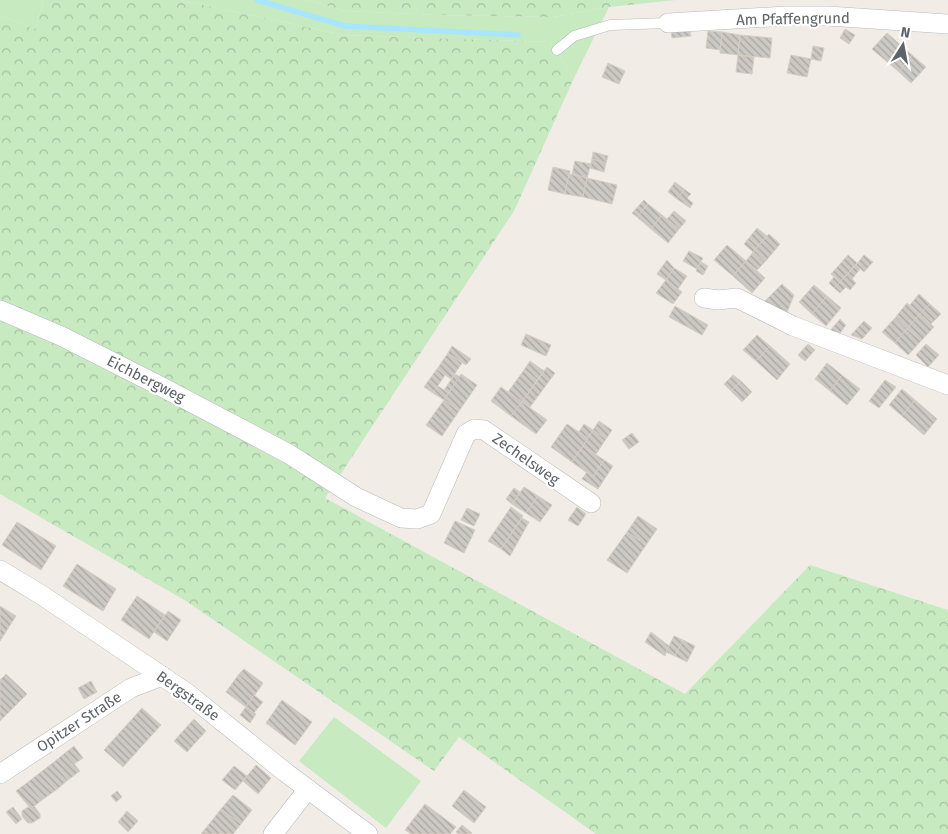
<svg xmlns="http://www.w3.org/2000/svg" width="948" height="834" viewBox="0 0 948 834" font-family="'Fira Sans',sans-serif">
<defs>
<pattern id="forest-crowns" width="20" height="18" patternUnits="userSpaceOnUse" patternTransform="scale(1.25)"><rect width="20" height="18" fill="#c7eac1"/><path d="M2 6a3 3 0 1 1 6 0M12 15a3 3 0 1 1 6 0" fill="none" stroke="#a5c1a1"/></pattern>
<pattern id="building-back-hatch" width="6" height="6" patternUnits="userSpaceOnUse" patternTransform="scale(1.25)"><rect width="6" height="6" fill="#ccc8c3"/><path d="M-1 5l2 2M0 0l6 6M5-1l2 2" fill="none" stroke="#a9a6a2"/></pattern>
</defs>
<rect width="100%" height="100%" fill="#f1ede6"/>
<g fill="#c7eac1">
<path d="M 0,0 L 44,0 L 35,29 L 0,15 Z"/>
<path d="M 180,0 L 308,0 L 345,11 L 439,15 L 553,17 L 609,7 L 574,78 L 550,42 L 344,35 Z"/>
<path d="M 334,717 L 421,781 L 386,828 L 299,761 Z"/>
</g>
<g fill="url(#forest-crowns)">
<path d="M 44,0 L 180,0 L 344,35 L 550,42 L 574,78 L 514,211 L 325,498 L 685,694 L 810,565 L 948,610 L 948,834 L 596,834 L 459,737 L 434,771 L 186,601 L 0,494 L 0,15 L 35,29 Z"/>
<path d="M 308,0 L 676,0 L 609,7 L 553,17 L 439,15 L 345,11 Z"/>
</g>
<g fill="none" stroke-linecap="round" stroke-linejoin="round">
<path stroke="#a8e6ff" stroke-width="5.5" d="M 257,0 L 345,26 L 518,35"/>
</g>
<g fill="url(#building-back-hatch)" stroke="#d6cec4">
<path d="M 689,27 L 691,36 L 672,38 L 671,29 Z"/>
<path d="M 845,29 L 855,35 L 849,44 L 840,38 Z"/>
<path d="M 708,31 L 722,32 L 720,50 L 706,48 Z"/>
<path d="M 722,32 L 740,35 L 738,55 L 720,53 Z"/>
<path d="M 887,33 L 912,55 L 899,72 L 872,49 Z"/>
<path d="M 740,35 L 772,38 L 770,58 L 738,55 Z"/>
<path d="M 813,46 L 824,48 L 821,61 L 811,59 Z"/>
<path d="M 738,55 L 754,57 L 752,74 L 736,72 Z"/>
<path d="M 791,55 L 811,59 L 807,77 L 787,73 Z"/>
<path d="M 912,55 L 926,67 L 911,83 L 899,72 Z"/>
<path d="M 608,63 L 625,71 L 619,84 L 602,77 Z"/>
<path d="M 593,152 L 608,156 L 606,163 L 592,159 Z"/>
<path d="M 592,159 L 606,163 L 604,172 L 590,168 Z"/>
<path d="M 575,161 L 591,164 L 587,178 L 572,174 Z"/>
<path d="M 553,167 L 570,171 L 565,194 L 548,190 Z"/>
<path d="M 569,174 L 587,178 L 583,197 L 565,194 Z"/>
<path d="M 587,178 L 617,185 L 612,204 L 583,197 Z"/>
<path d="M 675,182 L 684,189 L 677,199 L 668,192 Z"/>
<path d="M 684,189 L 691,194 L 687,198 L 693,203 L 690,208 L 677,199 Z"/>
<path d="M 644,200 L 648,204 L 637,217 L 632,213 Z"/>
<path d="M 648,204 L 662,215 L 651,229 L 637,217 Z"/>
<path d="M 674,211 L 686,221 L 679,229 L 667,219 Z"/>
<path d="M 662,215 L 679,229 L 668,243 L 651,229 Z"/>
<path d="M 757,228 L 767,236 L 758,246 L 749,238 Z"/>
<path d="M 769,234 L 780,244 L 765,262 L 753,252 Z"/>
<path d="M 749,238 L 758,246 L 753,252 L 744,244 Z"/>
<path d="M 727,245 L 746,261 L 733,276 L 714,260 Z"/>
<path d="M 689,251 L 703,258 L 697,269 L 683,261 Z"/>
<path d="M 753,252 L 765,262 L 757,270 L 746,261 Z"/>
<path d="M 848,255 L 857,263 L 840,282 L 831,274 Z"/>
<path d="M 864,255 L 873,262 L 864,272 L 856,265 Z"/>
<path d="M 667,260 L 674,268 L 666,280 L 657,274 Z"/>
<path d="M 746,261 L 765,278 L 752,293 L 733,276 Z"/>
<path d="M 701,262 L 708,266 L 703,275 L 696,271 Z"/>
<path d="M 856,265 L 860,269 L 852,279 L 856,283 L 850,290 L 840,282 Z"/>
<path d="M 674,268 L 687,276 L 678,289 L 666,280 Z"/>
<path d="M 834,277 L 840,282 L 834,288 L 829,283 Z"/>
<path d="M 666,280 L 682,292 L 673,304 L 656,293 Z"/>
<path d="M 840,282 L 846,287 L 840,293 L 834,288 Z"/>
<path d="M 782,284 L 794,295 L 786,315 L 763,303 Z"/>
<path d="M 814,285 L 827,296 L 812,314 L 799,302 Z"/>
<path d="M 919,294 L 930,304 L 920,314 L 910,305 Z"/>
<path d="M 827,296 L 841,308 L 826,326 L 812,314 Z"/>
<path d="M 907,303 L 920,314 L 907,329 L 895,318 Z"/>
<path d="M 930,304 L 941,314 L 931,324 L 920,314 Z"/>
<path d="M 675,306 L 708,325 L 702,335 L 669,317 Z"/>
<path d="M 920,314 L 934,327 L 921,341 L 907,329 Z"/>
<path d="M 895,318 L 907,329 L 895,343 L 882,332 Z"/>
<path d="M 840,319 L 846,325 L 837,337 L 830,331 Z"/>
<path d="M 864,321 L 872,328 L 862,339 L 851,335 Z"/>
<path d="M 907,329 L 921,341 L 908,355 L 895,343 Z"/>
<path d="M 526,334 L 551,345 L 546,356 L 521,345 Z"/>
<path d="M 757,335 L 770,346 L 756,361 L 743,350 Z"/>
<path d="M 808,344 L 815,350 L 805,361 L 798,355 Z"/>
<path d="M 926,344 L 939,355 L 928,367 L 916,355 Z"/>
<path d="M 452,346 L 471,359 L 466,365 L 448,353 Z"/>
<path d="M 770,346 L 790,364 L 777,380 L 756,361 Z"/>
<path d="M 448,353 L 462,363 L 451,379 L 437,369 Z"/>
<path d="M 530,361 L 544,371 L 537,380 L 524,370 Z"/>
<path d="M 827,363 L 842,375 L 830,391 L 815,379 Z"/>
<path d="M 547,367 L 555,373 L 530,407 L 522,402 Z"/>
<path d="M 437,369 L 445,375 L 433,393 L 424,387 Z"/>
<path d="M 524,370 L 537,380 L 522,402 L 508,392 Z"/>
<path d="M 455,374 L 460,377 L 448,393 L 444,390 Z"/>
<path d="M 461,374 L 477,385 L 459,411 L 444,400 Z"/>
<path d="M 733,375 L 741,381 L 731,391 L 724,384 Z"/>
<path d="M 842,375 L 860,389 L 847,405 L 830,391 Z"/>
<path d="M 885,380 L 896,387 L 879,408 L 869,401 Z"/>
<path d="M 741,381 L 752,392 L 742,402 L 731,391 Z"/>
<path d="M 438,386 L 448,393 L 444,400 L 433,393 Z"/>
<path d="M 501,387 L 522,402 L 511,416 L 491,401 Z"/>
<path d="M 902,389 L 915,400 L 902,416 L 889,405 Z"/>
<path d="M 444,400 L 459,411 L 442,436 L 426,425 Z"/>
<path d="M 915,400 L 937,419 L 924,435 L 902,416 Z"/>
<path d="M 522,402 L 547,420 L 536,434 L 511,416 Z"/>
<path d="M 599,421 L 612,430 L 606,439 L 593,430 Z"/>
<path d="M 567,424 L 588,438 L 572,462 L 551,447 Z"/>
<path d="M 584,424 L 593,430 L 588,438 L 579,432 Z"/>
<path d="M 593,430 L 606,439 L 596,454 L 583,446 Z"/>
<path d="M 632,433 L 639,442 L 629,449 L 622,440 Z"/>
<path d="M 583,446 L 604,460 L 593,477 L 572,462 Z"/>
<path d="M 604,460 L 613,466 L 598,489 L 582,479 L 587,472 L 593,477 Z"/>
<path d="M 524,487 L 538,496 L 526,513 L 512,504 Z"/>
<path d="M 514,488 L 520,492 L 512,504 L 506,499 Z"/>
<path d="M 538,496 L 552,505 L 540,522 L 526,513 Z"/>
<path d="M 511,507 L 523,516 L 501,549 L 488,541 Z"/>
<path d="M 577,507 L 586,514 L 578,526 L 568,520 Z"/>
<path d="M 467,508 L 480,514 L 474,526 L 461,520 Z"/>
<path d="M 638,516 L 657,529 L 646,545 L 627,532 Z"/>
<path d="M 522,518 L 529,522 L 510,556 L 501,549 Z"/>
<path d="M 455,521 L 475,530 L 464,553 L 444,543 Z"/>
<path d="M 17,522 L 56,546 L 41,570 L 2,545 Z"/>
<path d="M 627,532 L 646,545 L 627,573 L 607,560 Z"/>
<path d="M 77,564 L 116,589 L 103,611 L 63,586 Z"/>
<path d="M 137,596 L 165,615 L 149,639 L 121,620 Z"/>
<path d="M 0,606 L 16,616 L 0,641 Z"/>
<path d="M 168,611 L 181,620 L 167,641 L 154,632 Z"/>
<path d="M 651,632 L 669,646 L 665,656 L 645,642 Z"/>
<path d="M 674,636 L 683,640 L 675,656 L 666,652 Z"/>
<path d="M 683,640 L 695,646 L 687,662 L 675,656 Z"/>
<path d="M 244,669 L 263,683 L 259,689 L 239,674 Z"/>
<path d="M 6,674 L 27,694 L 0,721 L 0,680 Z"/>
<path d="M 239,674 L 259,689 L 246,707 L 226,692 Z"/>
<path d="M 91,681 L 97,692 L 84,699 L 78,688 Z"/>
<path d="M 254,695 L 263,702 L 254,713 L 246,707 Z"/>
<path d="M 282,700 L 312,722 L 295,745 L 266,723 Z"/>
<path d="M 246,707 L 256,714 L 250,723 L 240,715 Z"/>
<path d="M 142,708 L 161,725 L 123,767 L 104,750 Z"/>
<path d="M 194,719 L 206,731 L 187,752 L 174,741 Z"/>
<path d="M 74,746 L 83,758 L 74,764 L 65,753 Z"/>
<path d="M 65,753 L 80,771 L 68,780 L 54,762 Z"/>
<path d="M 54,762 L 68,780 L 56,790 L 41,772 Z"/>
<path d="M 256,765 L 271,778 L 258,794 L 243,781 Z"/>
<path d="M 234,766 L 247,776 L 235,790 L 222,780 Z"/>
<path d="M 41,772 L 56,790 L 42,800 L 28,782 Z"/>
<path d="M 28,782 L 42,800 L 31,809 L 16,791 Z"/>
<path d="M 464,790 L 486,807 L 474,823 L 452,806 Z"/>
<path d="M 117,791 L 122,797 L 116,802 L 111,796 Z"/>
<path d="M 233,795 L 252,810 L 241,824 L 221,809 Z"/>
<path d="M 425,804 L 456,827 L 450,834 L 411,834 L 405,830 Z"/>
<path d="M 34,806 L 40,814 L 40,818 L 32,823 L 28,823 L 22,816 L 22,811 L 28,807 L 31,809 Z"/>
<path d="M 13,807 L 22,819 L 16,824 L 6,812 Z"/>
<path d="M 221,809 L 241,824 L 233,834 L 224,834 L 210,823 Z"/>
<path d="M 127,811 L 138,821 L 128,832 L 118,822 Z"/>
<path d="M 210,823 L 224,834 L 201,834 Z"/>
<path d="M 462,825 L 472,833 L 471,834 L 459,834 L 456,832 Z"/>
</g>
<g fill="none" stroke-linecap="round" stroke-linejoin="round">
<defs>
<path id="service" d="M 557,50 L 574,36 L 610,25 L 668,23"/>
<g id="minor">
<path d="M 668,23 L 786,16 L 828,16 L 948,24"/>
<path d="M 704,298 L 718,300 L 737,298 L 793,326 L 948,385"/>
<path d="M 0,310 L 61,336 L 160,386 L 289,454 L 356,497 L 401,518 L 417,519 L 431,514 L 466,434 L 474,429 L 484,430 L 591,503"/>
<path d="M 0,570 L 40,594 L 187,693 L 285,772 L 368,834"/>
<path d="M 0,774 L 131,688 L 162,676"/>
<path d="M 273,834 L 308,789"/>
</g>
</defs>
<use href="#service" stroke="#b6babe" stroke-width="11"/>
<use href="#minor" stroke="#b6babe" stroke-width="20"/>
<use href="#service" stroke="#fff" stroke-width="10"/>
<use href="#minor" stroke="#fff" stroke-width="19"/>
</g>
<g text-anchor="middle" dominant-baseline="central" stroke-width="4.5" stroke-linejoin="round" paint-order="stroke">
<g font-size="15" fill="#5d6368" stroke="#fff">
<text transform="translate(793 19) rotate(-1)">Am Pfaffengrund</text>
<text transform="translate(146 379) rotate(27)">Eichbergweg</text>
<text transform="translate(526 459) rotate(35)">Zechelsweg</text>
<text transform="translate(188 696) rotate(36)">Bergstraße</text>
<text transform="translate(79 722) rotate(-33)">Opitzer Straße</text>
</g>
</g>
<g transform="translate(903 45) rotate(11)" stroke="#ffffff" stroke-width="4" paint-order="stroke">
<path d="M0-4L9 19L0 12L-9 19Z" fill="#5d6368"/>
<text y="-8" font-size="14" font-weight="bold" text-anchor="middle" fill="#5d6368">N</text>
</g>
</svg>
